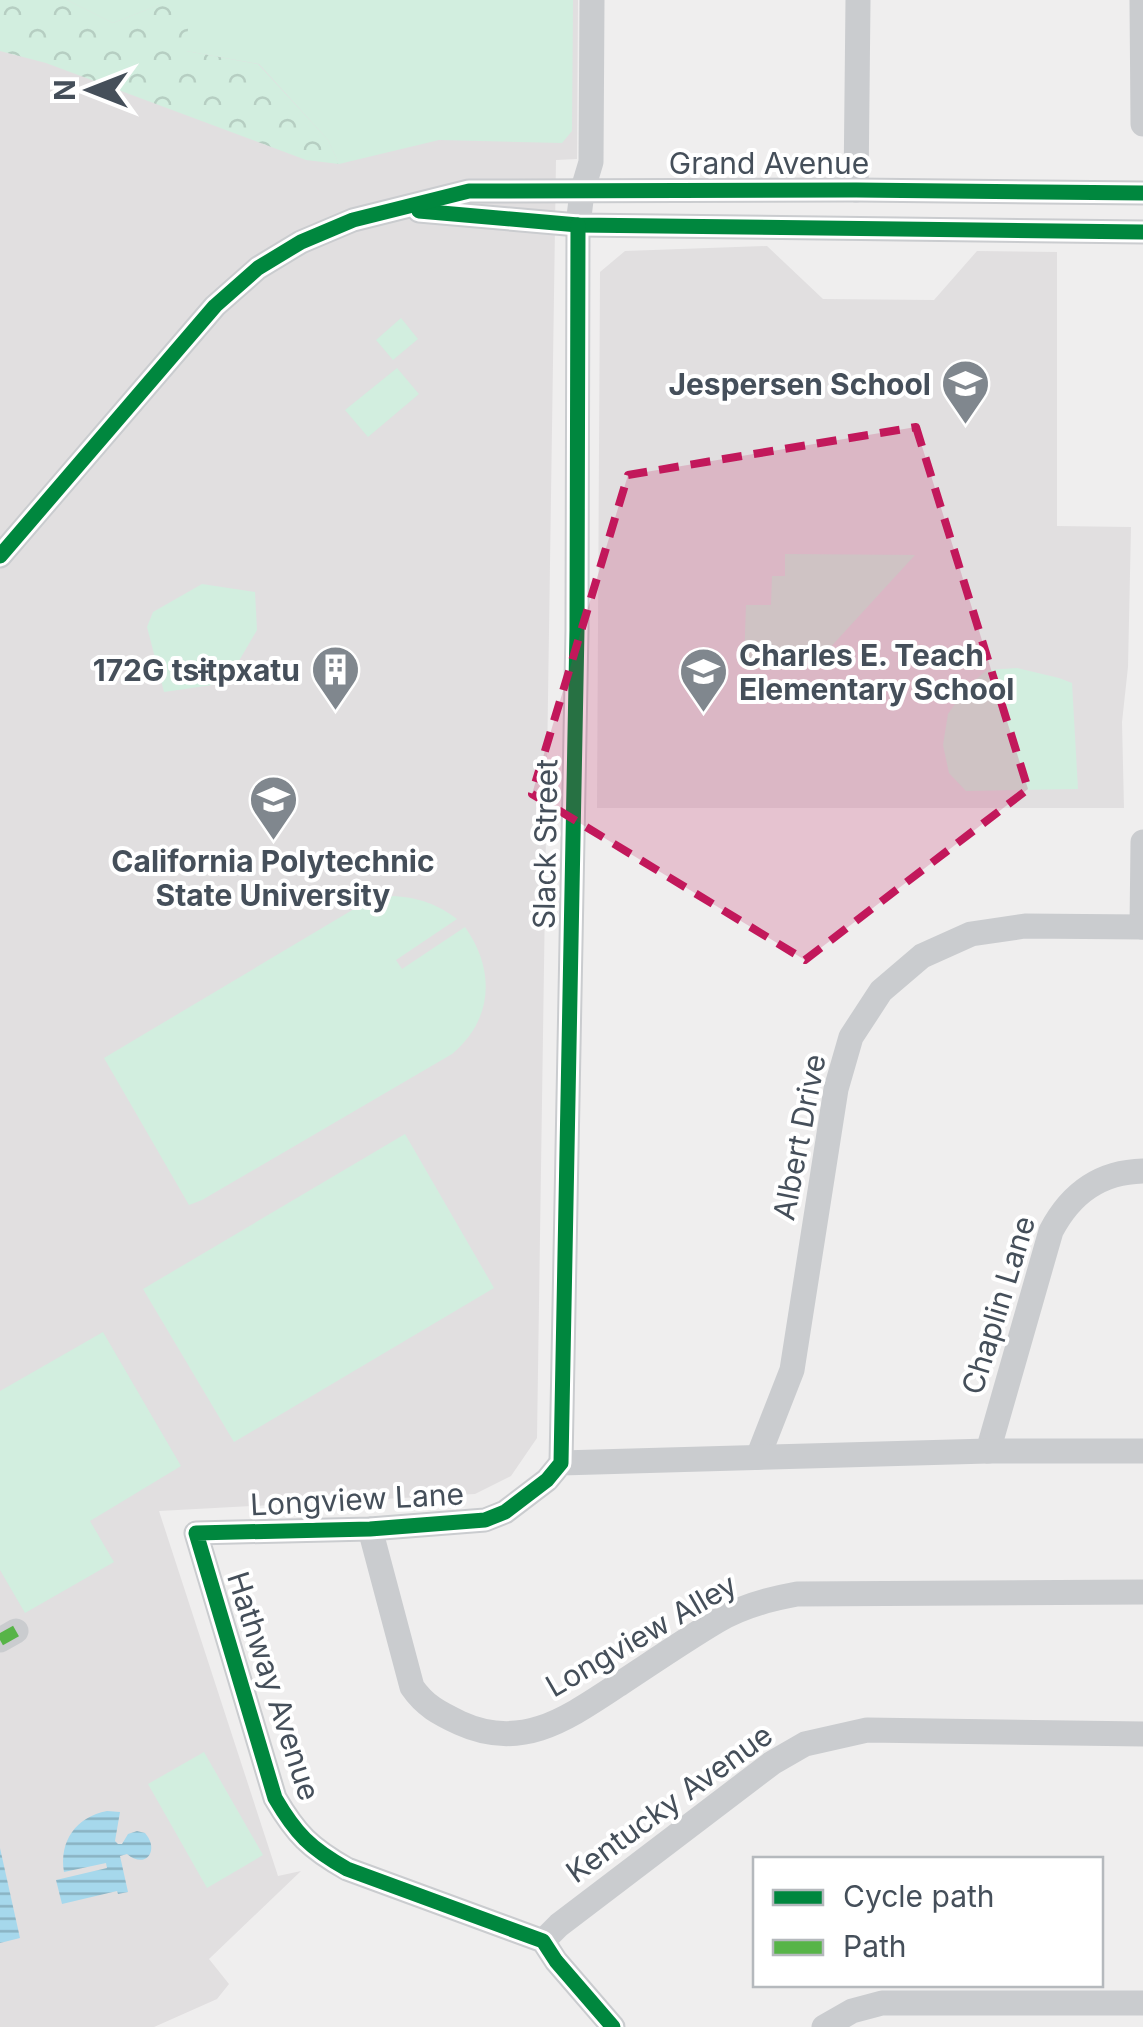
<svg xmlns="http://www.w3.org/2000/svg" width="1143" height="2027" viewBox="0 0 1143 2027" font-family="Inter,sans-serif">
<defs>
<pattern id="forest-crowns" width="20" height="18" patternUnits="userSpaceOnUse" patternTransform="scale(2.5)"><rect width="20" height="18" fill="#d2eedf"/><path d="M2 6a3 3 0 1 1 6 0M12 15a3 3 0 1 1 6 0" fill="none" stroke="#b6cec2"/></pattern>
<pattern id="water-rules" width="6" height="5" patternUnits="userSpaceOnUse" patternTransform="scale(2.5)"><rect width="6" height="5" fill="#a6d8ec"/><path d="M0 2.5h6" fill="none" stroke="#89b2c2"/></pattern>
</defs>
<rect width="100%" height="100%" fill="#efeeee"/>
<g fill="#e1dfe0">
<path d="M 0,0 L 578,0 L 577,159 L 556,160 L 537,1438 L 511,1476 L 475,1494 L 159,1511 L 278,1876 L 301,1871 L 209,1959 L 229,1984 L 217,1999 L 154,2027 L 0,2027 Z"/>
<path d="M 767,246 L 823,299 L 934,300 L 977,251 L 1057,252 L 1057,526 L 1131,527 L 1128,667 L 1122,722 L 1124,808 L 597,808 L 600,272 L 625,251 Z"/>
</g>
<g fill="#d2eedf">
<path d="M 67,0 L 573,0 L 572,131 L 562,143 L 439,140 L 339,164 L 328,140 L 259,64 L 186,51 L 159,5 L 113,23 Z"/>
<path d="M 401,318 L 418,339 L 393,360 L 376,340 Z"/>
<path d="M 397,368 L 419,394 L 368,437 L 345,410 Z"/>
<path d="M 785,554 L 915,555 L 815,664 L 744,663 L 746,605 L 771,605 L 772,576 L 785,576 Z"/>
<path d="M 202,584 L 255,592 L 257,630 L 226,683 L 164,692 L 147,627 L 153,612 Z"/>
<path d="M 1017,668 L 1059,678 L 1072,683 L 1078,789 L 966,791 L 949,773 L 943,745 L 948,714 L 966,688 L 987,670 Z"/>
<path d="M 394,896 C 420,898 437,904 457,919 L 396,960 L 402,969 L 465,927 C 495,969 494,1019 452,1054 L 202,1200 L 189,1205 L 104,1058 L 359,906 L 376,899 Z"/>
<path d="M 405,1134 L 494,1288 L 234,1442 L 143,1289 Z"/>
<path d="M 103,1332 L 181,1466 L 90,1521 L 114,1562 L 25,1613 L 0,1570 L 0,1391 Z"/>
<path d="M 204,1752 L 263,1855 L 207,1888 L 148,1784 Z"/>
</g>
<path fill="url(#forest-crowns)" d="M 0,0 L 67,0 L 113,23 L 159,5 L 190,7 L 186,51 L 258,64 L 328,140 L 339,164 L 306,160 L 46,63 L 0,51 Z"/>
<g fill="url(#water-rules)">
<path d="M 107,1811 L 120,1812 L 115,1841 L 118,1844 L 122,1844 L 128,1834 L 137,1831 L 145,1833 C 160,1850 146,1870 127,1854 L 120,1856 L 128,1892 L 118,1894 L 117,1891 L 62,1904 L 56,1880 L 107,1868 L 106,1863 L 64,1872 C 59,1841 76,1817 107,1811 Z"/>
<path d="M 0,1848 L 20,1938 L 0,1943 Z"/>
</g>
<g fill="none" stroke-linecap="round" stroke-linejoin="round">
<g stroke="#cacccf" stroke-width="25">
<path d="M 1142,0 L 1143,124"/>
<path d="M 856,190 L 858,0"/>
<path d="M 419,211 L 578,225 L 1143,232"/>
<path d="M 0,556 L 215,306 L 258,268 L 301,242 L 353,220 L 469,191 L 856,190 L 1143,193"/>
<path d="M 1142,927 L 1143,842"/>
<path d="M 988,1451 L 1051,1231 C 1071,1193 1100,1172 1143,1171"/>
<path d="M 758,1457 L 792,1370 L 836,1089 L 851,1037 L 881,991 L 922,956 L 971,934 L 1025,926 L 1143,927"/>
<path d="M 561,1463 L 577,630 L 578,225 L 582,192 L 591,162 L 592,0"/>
<path d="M 370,1529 L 412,1687 C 425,1706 439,1713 460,1723 C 523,1752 569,1717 621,1683 C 653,1662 685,1640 717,1621 C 742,1606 769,1599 797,1594 L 1143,1592"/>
<path d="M 0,1640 L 16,1631"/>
<path d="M 543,1941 L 559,1925 L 772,1763 L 805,1744 L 867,1730 L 1143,1734"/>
<path d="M 613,2027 L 556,1961 L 543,1941 L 347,1869 C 310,1848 296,1834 275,1798 L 196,1533 L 370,1529 L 485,1520 L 505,1512 L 547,1480 L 561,1463 L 988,1451 L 1143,1451"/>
<path d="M 824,2027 L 852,2011 L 882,2003 L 1143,2003"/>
</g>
<path stroke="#57b448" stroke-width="12" stroke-dasharray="25 12" stroke-linecap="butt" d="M 0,1640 L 16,1631"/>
<defs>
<g id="cycleway">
<path d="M 419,211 L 578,225 L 1143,232"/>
<path d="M 578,225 L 577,630 L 561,1463 L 547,1480 L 505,1512 L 485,1520 L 370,1529 L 196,1533 L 275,1798 C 296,1834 310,1848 347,1869 L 543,1941 L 556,1961 L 613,2027"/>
<path d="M 0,556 L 215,306 L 258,268 L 301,242 L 353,220 L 469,191 L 856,190 L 1143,193"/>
</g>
</defs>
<use href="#cycleway" stroke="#fff" stroke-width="21"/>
<use href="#cycleway" stroke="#00873e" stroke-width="15"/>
</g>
<path fill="#c2185b" fill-opacity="0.2" stroke="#c2185b" stroke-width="8" stroke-dasharray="20 12" stroke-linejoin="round" d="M 916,427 L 1028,789 L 805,960 L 532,794 L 628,475 Z"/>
<defs>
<symbol id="school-pin" viewBox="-11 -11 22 30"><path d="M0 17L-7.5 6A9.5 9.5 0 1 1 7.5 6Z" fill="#80878e" stroke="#fff"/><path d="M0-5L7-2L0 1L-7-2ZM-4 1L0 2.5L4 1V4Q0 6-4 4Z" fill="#fff"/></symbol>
<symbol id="building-pin" viewBox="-11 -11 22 30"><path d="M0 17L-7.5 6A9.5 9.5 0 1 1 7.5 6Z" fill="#80878e" stroke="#fff"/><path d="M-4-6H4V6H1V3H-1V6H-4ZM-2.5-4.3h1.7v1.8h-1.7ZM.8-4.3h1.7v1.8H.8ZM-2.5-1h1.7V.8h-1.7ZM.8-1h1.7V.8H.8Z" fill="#fff"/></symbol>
<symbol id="university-pin" viewBox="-11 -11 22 30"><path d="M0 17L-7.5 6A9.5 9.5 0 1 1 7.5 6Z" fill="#80878e" stroke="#fff"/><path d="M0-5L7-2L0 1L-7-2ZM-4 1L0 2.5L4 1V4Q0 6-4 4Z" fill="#fff"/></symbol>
</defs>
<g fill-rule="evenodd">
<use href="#school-pin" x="938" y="356" width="55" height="75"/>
<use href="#building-pin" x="308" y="642" width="55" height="75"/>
<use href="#school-pin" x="676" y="644" width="55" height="75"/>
<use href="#university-pin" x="246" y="772" width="55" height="75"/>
</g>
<g text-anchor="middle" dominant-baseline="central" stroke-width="8" stroke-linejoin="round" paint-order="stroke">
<g font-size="30" fill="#454f5a" stroke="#fff">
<text x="769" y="163">Grand Avenue</text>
<text transform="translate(545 844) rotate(-89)">Slack Street</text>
<text transform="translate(799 1137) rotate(-79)">Albert Drive</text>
<text transform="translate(998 1305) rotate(-73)">Chaplin Lane</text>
<text transform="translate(357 1499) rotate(-3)">Longview Lane</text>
<text transform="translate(641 1635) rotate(-30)">Longview Alley</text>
<text transform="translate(274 1686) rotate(72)">Hathway Avenue</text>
<text transform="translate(669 1803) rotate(-36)">Kentucky Avenue</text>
</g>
<g font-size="30" font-weight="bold" fill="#454f5a" stroke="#fff" text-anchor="end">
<text x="931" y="384">Jespersen School</text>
<text x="739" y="655" text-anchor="start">Charles E. Teach<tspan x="739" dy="34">Elementary School</tspan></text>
<text x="300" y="670">172G tsɨtpxatu</text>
<text x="273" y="861" text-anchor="middle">California Polytechnic<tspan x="273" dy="34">State University</tspan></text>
</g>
</g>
<rect x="753" y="1857" width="350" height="130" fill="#ffffff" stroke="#b5b9bd" stroke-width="2.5"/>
<rect x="773" y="1890" width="50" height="15" fill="#00873e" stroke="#b5b9bd" stroke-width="2.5"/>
<text x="843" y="1907" font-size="30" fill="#454f5a">Cycle path</text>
<rect x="773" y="1940" width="50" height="15" fill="#57b448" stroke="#b5b9bd" stroke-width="2.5"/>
<text x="843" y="1957" font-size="30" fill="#454f5a">Path</text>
<g transform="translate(90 90) rotate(270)" stroke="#ffffff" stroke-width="8" paint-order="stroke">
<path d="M0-8L18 38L0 25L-18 38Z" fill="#454f5a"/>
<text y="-15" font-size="28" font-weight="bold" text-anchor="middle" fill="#454f5a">N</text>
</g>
</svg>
